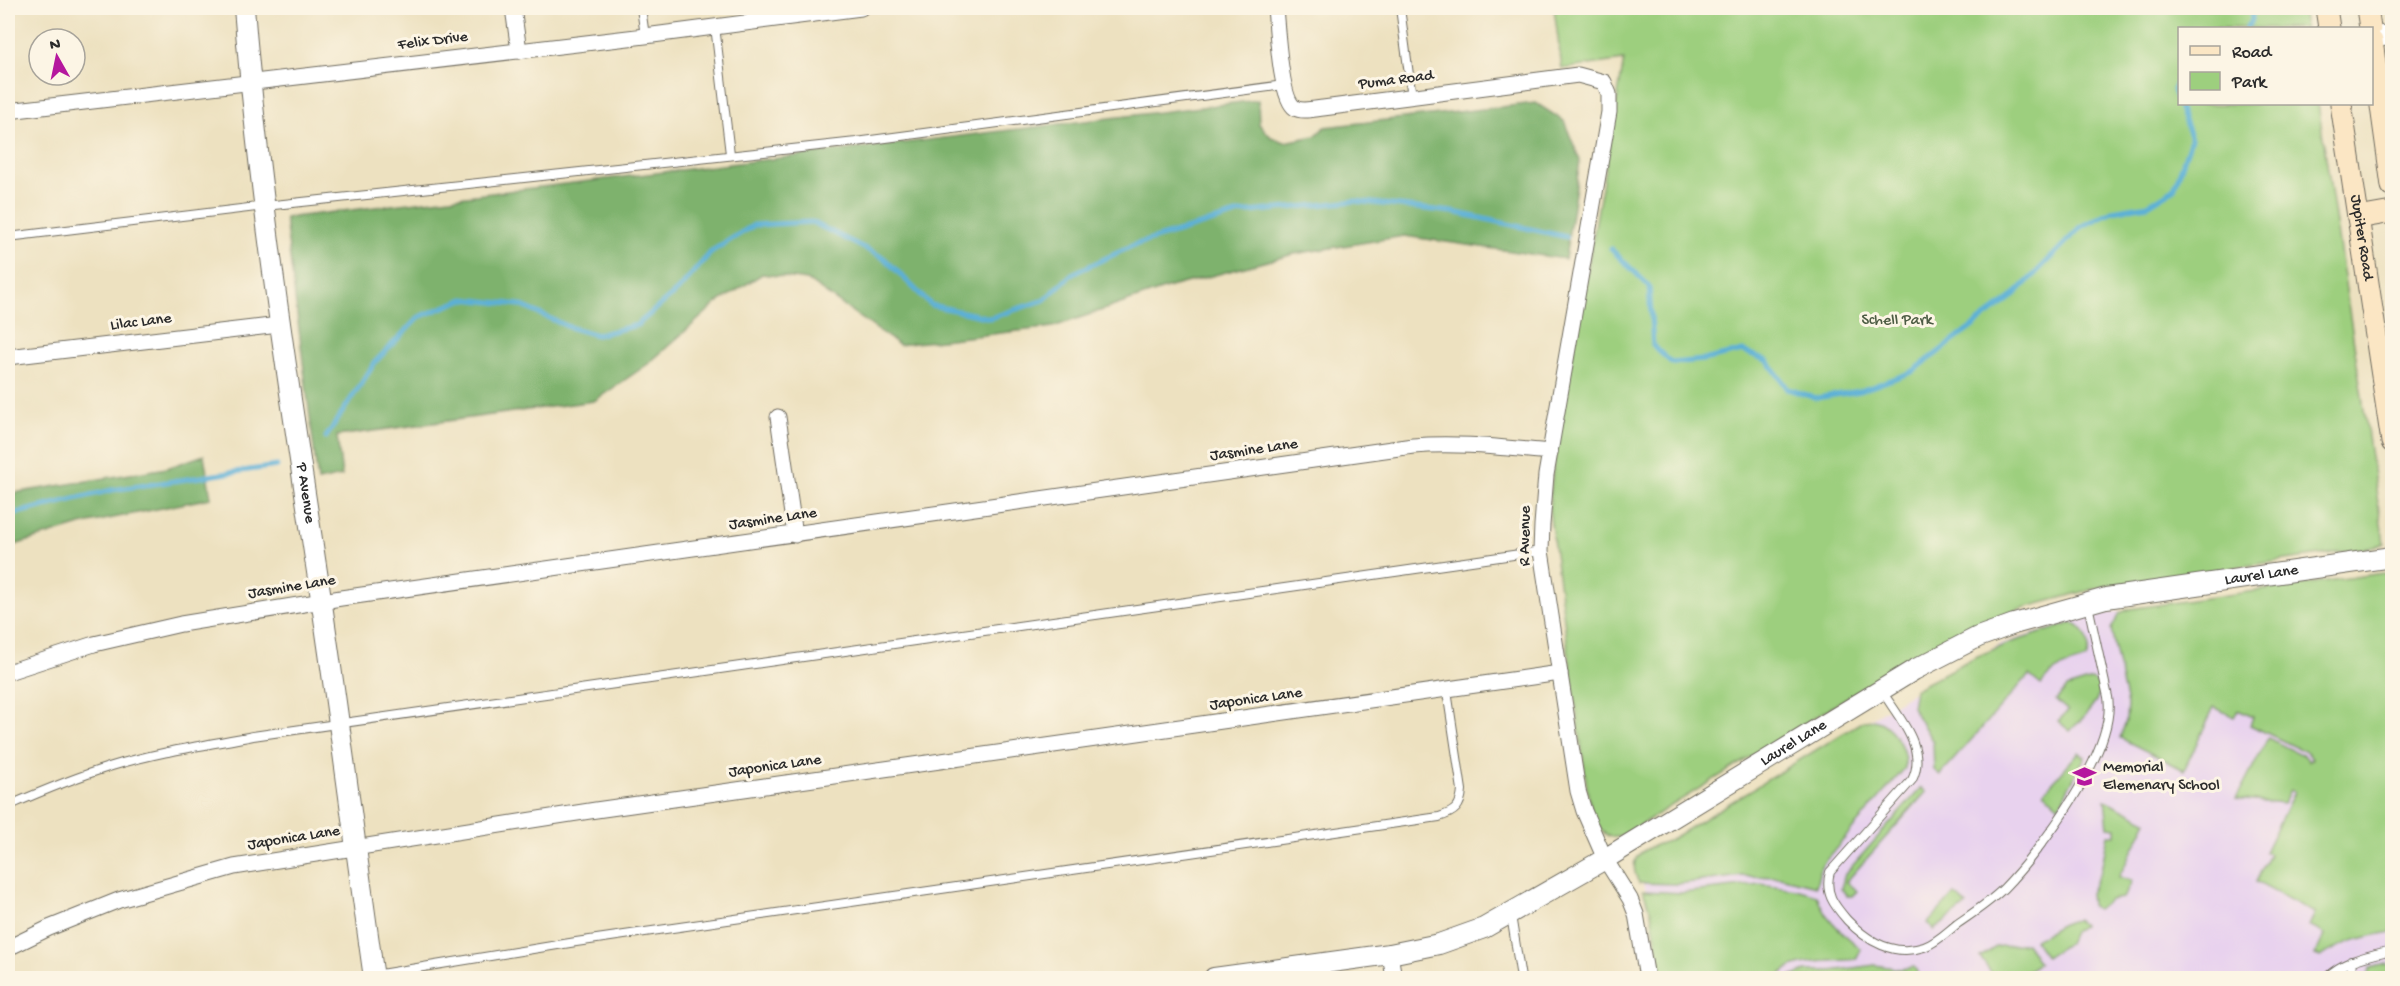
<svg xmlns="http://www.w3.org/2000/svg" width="2400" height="986" viewBox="0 0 2400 986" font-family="'Gochi Hand',sans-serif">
<rect width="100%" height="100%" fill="#fcf5e5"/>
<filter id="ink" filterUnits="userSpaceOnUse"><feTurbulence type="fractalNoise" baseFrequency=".0167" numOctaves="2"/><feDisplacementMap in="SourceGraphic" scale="12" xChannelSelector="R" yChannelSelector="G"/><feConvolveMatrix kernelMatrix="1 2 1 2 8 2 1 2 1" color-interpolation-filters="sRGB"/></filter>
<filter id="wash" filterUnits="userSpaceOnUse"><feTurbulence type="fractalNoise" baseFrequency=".008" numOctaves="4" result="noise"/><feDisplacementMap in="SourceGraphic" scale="24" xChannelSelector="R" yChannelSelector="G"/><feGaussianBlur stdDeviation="1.35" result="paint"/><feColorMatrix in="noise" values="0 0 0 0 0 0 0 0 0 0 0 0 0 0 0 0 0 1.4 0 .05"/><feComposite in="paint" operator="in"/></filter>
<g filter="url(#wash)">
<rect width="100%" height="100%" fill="#ede1c0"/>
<path fill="#e8d2ee" d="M 2391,577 L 2392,978 L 1670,978 L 1657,912 L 1634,867 L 1920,688 L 2003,643 L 2091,615 Z"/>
<g fill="#9dcf7e" stroke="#647d54" stroke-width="1.5">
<path d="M 1554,8 L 2302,8 L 2305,28 L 2180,28 L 2180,104 L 2318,104 L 2384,543 L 2375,547 L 2101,587 L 2019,609 L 1921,652 L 1622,836 C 1596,844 1590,807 1587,788 L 1549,509 L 1553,468 L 1624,60 L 1562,69 Z"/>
<path d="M 2383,573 L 2392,577 L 2392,932 C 2366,936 2342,942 2321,957 L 2315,955 L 2325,934 L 2309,926 L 2315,913 L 2256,882 L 2269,854 L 2265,852 L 2294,792 L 2290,790 L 2283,804 L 2236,799 L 2268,738 L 2306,757 L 2308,761 L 2312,759 L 2308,753 L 2250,725 L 2253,717 L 2238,710 L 2234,717 L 2214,707 L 2184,770 L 2120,738 L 2126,721 L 2127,705 L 2111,629 L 2120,613 L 2129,609 Z"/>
<path d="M 2072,623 C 2086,628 2093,646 2086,659 C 2066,667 2055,666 2041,685 L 2029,675 L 1940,775 L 1934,770 L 1933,742 L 1912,707 L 1915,689 L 1973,658 L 2009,643 Z"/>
<path d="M 2092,680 L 2099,685 C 2101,704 2082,718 2070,731 L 2058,721 L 2068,711 L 2056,700 L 2067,688 Z"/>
<path d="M 1874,720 C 1892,724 1907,749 1905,768 L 1821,866 L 1816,886 L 1780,877 L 1741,876 L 1677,884 L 1639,883 C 1625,855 1644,848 1668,841 L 1863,721 Z"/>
<path d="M 2079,752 L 2085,757 L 2059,806 L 2044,792 Z"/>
<path d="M 1921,788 L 1926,792 L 1846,882 L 1857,891 L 1852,896 L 1847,896 L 1841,888 L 1845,874 Z"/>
<path d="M 2105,800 L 2147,821 L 2119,877 L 2132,881 L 2123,898 L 2109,900 L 2097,910 L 2091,905 L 2090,893 L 2101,871 L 2108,835 L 2116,835 L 2116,828 L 2108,827 Z"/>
<path d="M 1760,884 L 1796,889 L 1817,895 C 1824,919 1843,933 1861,949 L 1856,959 C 1831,963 1794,957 1777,978 L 1663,978 L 1650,908 L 1643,891 L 1682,893 Z"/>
<path d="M 1954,894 L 1967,905 L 1933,930 L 1928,923 Z"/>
<path d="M 2077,920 L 2083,925 L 2073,932 L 2068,943 L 2046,957 L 2034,940 C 2049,933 2062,921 2077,920 Z"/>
<path d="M 2026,943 L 2039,963 L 2015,978 L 1995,978 L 1980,957 L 1996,947 Z"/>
<path d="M 2387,964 L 2392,966 L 2392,978 L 2366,978 L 2370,968 Z"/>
<path d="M 1875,965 L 1901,969 L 1914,967 L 1921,978 L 1788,978 L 1806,971 L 1831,971 Z"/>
</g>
<g fill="#7eb26d" stroke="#546e4c" stroke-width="1.5">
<path d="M 1258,100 L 1259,124 L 1271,137 L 1285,142 L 1315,136 L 1325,127 L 1536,103 L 1564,121 L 1580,160 L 1565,259 L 1404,236 L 1294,254 L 1170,287 L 1053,327 L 899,345 L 807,280 L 762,274 L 717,303 L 648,364 L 594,401 L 337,436 L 342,476 L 318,481 L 285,218 Z"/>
<path d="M 204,455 L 211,498 L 84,524 L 8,547 L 8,494 L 167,468 Z"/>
</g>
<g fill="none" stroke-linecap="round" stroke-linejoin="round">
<g stroke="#5bb0d7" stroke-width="5">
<path d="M 2246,28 L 2252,20 L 2252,8"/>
<path d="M 1611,249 L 1649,286 L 1653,346 L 1672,363 L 1703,360 L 1743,351 L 1768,361 L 1788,389 L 1816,398 L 1860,391 L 1912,372 L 2012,297 L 2081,227 L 2112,211 L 2148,205 L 2174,189 L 2191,139 L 2173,90 L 2180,76"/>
<path d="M 326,437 L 376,361 L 419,317 L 464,299 L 520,305 L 569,327 L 597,335 L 637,325 L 678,290 L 712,251 L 754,225 L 812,222 L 884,258 L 931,305 L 990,318 L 1044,300 L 1072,274 L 1134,245 L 1240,213 L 1355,201 L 1453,212 L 1567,237"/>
<path d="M 8,515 L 112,490 L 277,466"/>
</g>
</g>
</g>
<g filter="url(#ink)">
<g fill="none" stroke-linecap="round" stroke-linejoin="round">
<defs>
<g id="service">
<path d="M 641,8 L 645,36"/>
<path d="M 1400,8 L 1412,97"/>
<path d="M 715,26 L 730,154"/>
<path d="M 8,237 L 265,206 L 856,142 L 1284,85"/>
<path d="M 1882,691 C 1898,717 1928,748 1912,780 L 1830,872 C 1824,893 1834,905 1847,920 C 1867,941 1894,957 1924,947 C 1936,943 1947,932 1957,924 C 1973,913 1990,902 2004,888 C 2040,851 2117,749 2108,697 L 2088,605"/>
<path d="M 8,806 C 42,791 76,777 112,766 C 158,752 206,745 253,736 L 1541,551"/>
<path d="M 1511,915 L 1521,978"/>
<path d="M 2351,961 L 2353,978"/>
<path d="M 356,978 L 576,942 L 1439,817 C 1455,812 1461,807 1462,790 L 1447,691"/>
<path d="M 2326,978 C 2344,960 2368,956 2392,950"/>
</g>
<g id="minor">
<path d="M 513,8 L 519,51"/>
<path d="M 1275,8 C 1277,26 1280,99 1295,108 C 1302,112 1314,109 1323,108 L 1578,75 L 1604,82 L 1609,94 L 1609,112 L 1546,475 L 1542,525 L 1541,551 L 1578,791 L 1584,811 L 1605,859 L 1630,899 L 1636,914 L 1647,978"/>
<path d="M 8,111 L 645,36 L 861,8"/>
<path d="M 8,357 L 279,325"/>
<path d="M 778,417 L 795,535"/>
<path d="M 8,672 L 94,644 L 181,624 L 341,598 L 1413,446 C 1459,442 1504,448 1550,452"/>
<path d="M 8,948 L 49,928 L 119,900 L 234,867 L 596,810 L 1560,673"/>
<path d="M 1390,954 L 1394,978"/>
</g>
<g id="tertiary">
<path id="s1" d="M 244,8 C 260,206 291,402 321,598 C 340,725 356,852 374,978"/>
<path d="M 2372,37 L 2392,35"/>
<path id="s2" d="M 1214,978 L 1390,954 L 1439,944 L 1484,928 L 1605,859 L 1914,670 L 1978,637 L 2014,624 L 2106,598 L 2392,557"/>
</g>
<g id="secondary">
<path d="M 2326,8 L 2329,28"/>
<path d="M 2367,8 L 2370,28"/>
<path d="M 2372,41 L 2392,186"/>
<path id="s3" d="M 2341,104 L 2392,442"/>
<path d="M 2358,218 L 2392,212"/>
</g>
</defs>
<use href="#service" stroke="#6f6b5f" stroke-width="10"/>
<use href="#minor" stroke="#6f6b5f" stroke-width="17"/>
<use href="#tertiary" stroke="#6f6b5f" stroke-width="22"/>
<use href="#secondary" stroke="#6f6b5f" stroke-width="23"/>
<use href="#service" stroke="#fff" stroke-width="8"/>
<use href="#minor" stroke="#fff" stroke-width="15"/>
<use href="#tertiary" stroke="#fff" stroke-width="20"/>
<use href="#secondary" stroke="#fbe6c4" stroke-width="21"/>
</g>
</g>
<defs>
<symbol id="school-bare" viewBox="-9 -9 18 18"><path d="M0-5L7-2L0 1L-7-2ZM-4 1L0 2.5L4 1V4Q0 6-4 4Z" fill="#b5179e" stroke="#fcf5e5" stroke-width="2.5" paint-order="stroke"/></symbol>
</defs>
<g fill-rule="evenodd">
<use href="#school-bare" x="2068" y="760" width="33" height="33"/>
</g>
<g text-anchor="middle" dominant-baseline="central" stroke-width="6" stroke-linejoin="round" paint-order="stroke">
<g font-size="16" fill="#2b2b2b" stroke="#fcf5e5">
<text transform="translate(433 42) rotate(-7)">Felix Drive</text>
<text transform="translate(1396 81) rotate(-7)">Puma Road</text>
<text stroke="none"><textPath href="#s3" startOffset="135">Jupiter Road</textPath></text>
<text transform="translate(141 323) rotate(-7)">Lilac Lane</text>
<text transform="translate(1254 451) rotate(-8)">Jasmine Lane</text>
<text stroke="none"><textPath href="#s1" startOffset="489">P Avenue</textPath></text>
<text transform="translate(773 520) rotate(-8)">Jasmine Lane</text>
<text transform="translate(1526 536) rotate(-90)">R Avenue</text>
<text stroke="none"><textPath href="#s2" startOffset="1140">Laurel Lane</textPath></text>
<text transform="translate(292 588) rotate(-9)">Jasmine Lane</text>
<text transform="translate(1256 700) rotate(-8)">Japonica Lane</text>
<text stroke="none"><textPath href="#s2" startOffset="636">Laurel Lane</textPath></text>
<text transform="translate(775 767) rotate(-8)">Japonica Lane</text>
<text transform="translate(294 839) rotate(-9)">Japonica Lane</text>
</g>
<g font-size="16" fill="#4d5c44" stroke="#fcf5e5">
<text x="1897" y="321">Schell Park</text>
</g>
<g font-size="16" fill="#2b2b2b" stroke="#fcf5e5" text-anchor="start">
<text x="2103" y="768">Memorial<tspan x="2103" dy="18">Elemenary School</tspan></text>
</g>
</g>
<rect width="2400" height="986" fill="none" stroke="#fcf5e5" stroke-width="30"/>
<rect x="2178" y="27" width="195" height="78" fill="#fcf5e5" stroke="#a8a49b" stroke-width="1.5"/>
<rect x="2190" y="46" width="30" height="9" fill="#fbe6c4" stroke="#a8a49b" stroke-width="1.5"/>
<text x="2232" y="57" font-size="18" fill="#2b2b2b">Road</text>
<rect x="2190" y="72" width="30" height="18" fill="#9dcf7e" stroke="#a8a49b" stroke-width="1.5"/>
<text x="2232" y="87" font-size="18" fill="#2b2b2b">Park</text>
<g transform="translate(57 57) rotate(351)"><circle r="28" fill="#fcf5e5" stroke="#a8a49b" stroke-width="1.5"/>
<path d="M0-4.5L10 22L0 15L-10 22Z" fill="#b5179e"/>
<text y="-9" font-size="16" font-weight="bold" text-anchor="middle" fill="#2b2b2b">N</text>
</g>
</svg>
